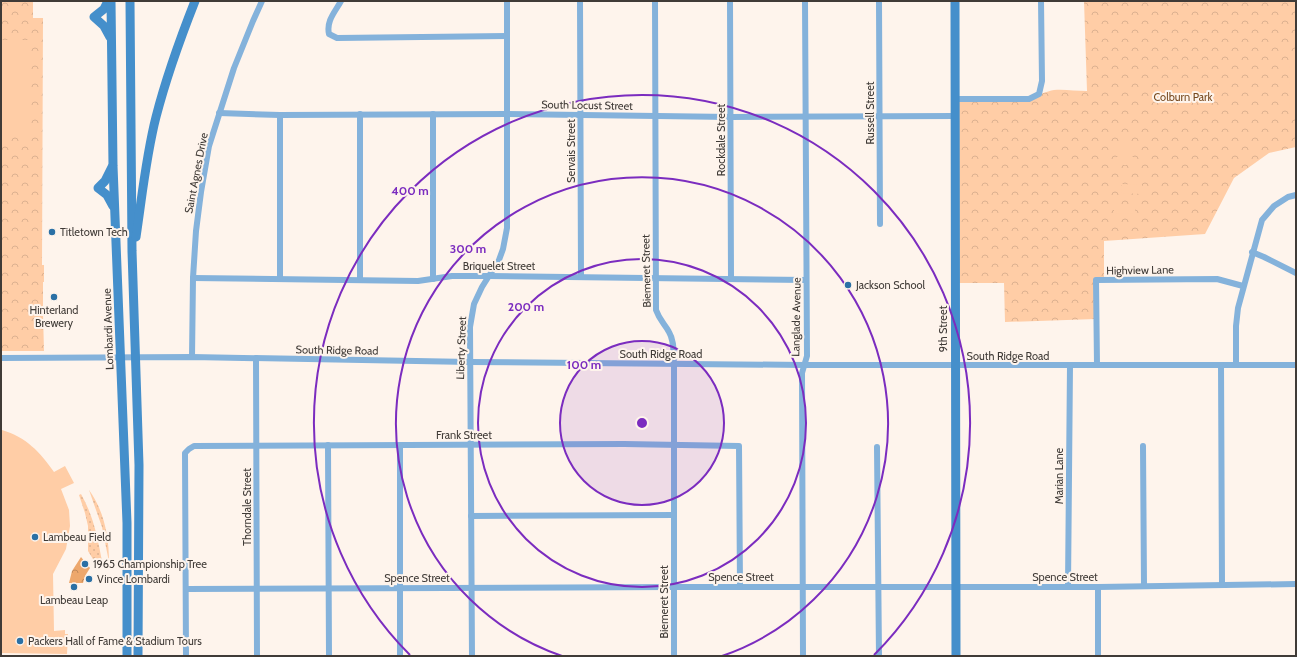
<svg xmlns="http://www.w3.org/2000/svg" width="1297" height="657" viewBox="0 0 1297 657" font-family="Cabin,sans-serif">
<defs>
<pattern id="forest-crowns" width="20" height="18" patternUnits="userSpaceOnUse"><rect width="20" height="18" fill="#eda76c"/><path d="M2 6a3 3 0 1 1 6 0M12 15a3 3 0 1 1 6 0" fill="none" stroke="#c1895a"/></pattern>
<pattern id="park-crowns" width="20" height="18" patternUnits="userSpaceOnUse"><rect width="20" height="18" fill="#ffcda6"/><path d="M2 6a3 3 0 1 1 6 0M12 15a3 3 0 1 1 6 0" fill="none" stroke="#dcb190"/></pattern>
<pattern id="garden-dots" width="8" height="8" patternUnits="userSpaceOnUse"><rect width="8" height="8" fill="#ffcda6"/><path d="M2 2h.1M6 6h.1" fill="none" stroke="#dcb190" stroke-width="1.8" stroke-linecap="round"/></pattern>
</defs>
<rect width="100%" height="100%" fill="#fef4ec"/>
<path fill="url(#forest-crowns)" d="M 81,557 L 90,568 L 85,576 L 83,583 L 69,583 L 72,571 Z"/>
<g fill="url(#park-crowns)">
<path d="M 1,1 L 33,1 L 33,18 L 43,18 L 42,265 L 44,265 L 44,282 L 43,282 L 43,312 L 40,312 L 41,314 L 43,314 L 44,351 L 1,351 Z"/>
<path d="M 1084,1 L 1296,1 L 1296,147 L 1269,153 L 1234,178 L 1205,234 L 1104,241 L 1104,280 L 1097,280 L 1096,319 L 1005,322 L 1004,283 L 955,283 L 955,99 L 1029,99 C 1036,96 1047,91 1054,90 C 1064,89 1076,91 1087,91 Z"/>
</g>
<g fill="url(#garden-dots)">
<path d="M 89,490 C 104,511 109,536 109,562 L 102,527 Z"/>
<path d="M 81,494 C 93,515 98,538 102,562 L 96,564 L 88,551 L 88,526 L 85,513 L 79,495 Z"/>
</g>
<g fill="#ffcda6">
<rect x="1" y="40" width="30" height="93"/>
<path d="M 1289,64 L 1296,64 L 1296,115 L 1290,115 Z"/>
<rect x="1116" y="145" width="19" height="8"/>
<rect x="1116" y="157" width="19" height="8"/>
<path d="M 1122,184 L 1142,185 L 1142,194 L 1121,193 Z"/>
<path d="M 1114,204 L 1135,204 L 1135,214 L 1114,213 Z"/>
<path d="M 1,428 L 2,428 L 2,430 C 26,437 40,452 54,472 L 65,466 L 74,483 L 61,489 L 69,510 L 70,526 L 66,549 L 53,574 L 54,631 L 65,630 L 65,634 L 68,634 L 67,654 L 1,653 Z"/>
</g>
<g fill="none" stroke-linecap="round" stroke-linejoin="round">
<g stroke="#84b2db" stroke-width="6">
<path d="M 341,1 C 335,12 326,21 329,34 L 337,38 L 507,36"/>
<path d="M 580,1 L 581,277"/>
<path d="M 655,1 L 656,310 C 660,321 664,323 669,332 C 675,342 673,354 674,364 L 674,656"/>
<path d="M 730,1 L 731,279"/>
<path d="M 879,1 L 880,224"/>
<path d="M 955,99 L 1029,99 L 1039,94 L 1042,81 L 1041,1"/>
<path d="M 219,113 L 280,115 L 507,114 L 731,117 L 955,116"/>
<path d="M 360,114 L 360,280"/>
<path d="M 280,115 L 280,279"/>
<path d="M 1252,252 L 1264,257 L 1296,273"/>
<path d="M 193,278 L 418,281 L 452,276 L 489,276 L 806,280"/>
<path d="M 433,279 L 433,114"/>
<path d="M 192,357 L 193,278 L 196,231 L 201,192 L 209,146 L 234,68 L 253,21 L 262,1"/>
<path d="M 1,358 L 192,357 L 470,362 L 804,365 L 1296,365"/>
<path d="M 256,358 L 257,656"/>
<path d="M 1097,365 L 1096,280 L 1217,279 L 1243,286"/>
<path d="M 1221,365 L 1222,584"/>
<path d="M 1236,365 L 1236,326 L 1238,308 L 1262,220 L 1274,206 L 1288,197 L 1296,195"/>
<path d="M 328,445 L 329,656"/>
<path d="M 1143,446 L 1144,585"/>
<path d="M 877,447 L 879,656"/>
<path d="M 471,516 L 674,515"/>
<path d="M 1068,587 L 1070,365"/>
<path d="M 1098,587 L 1098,656"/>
<path d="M 186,589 L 674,587 L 1098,587 L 1296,584"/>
<path d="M 186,656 L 185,453 L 189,449 L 194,446 L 624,444 L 739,446 L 740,587"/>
<path d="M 400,656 L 400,445"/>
<path d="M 472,656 L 470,327 L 474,304 L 482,287 L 499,260 L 503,249 L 507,228 L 507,1"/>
<path d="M 803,656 L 802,373 L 807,356 L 805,1"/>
</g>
<g stroke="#458fcb" stroke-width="9">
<path d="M 108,1 L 104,9 L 94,17 L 104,26 L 110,37"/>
<path d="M 111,1 L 113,166 L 127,523 L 127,656"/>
<path d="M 130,1 L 132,251 L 139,465 L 138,656"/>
<path d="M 955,1 L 956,656"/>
<path d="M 112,167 L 105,181 L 98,188 L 107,195 L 113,206"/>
<path d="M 136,237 C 142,197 146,156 156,117 C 166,78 180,39 195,1"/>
</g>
</g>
<circle cx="642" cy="423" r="82" fill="#7b2cbf" fill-opacity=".12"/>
<g fill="none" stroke="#7b2cbf" stroke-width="2">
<circle cx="642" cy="423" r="82"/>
<circle cx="642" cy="423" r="164"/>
<path d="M562 656A246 246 0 1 1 722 656"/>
<path d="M410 655A328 328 0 1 1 874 655"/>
</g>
<g fill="#2b70a5" stroke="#fef4ec" stroke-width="1.5">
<circle cx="52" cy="232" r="4"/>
<circle cx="848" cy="285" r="4"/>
<circle cx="54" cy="297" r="4"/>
<circle cx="35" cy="537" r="4"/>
<circle cx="85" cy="564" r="4"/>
<circle cx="89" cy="579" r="4"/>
<circle cx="74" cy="587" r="4"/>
<circle cx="20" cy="641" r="4"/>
</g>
<g text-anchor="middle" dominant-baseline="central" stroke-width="4" stroke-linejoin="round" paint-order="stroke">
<g font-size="11" fill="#784a1f" stroke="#fef4ec">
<text x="1183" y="97">Colburn Park</text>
</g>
<g font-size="11" fill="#403b37" stroke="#fef4ec">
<text transform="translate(587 105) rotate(1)">South Locust Street</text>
<text transform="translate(870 113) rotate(-90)">Russell Street</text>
<text transform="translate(721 140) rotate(-90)">Rockdale Street</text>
<text transform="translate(571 151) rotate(-90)">Servais Street</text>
<text transform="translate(196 173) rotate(-79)">Saint Agnes Drive</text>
<text x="499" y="266">Briquelet Street</text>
<text transform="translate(1140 270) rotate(-1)">Highview Lane</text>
<text transform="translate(646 271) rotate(-91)">Biemeret Street</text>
<text transform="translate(796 317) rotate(-89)">Langlade Avenue</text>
<text transform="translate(108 329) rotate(-92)">Lombardi Avenue</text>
<text transform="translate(943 329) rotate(-90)">9th Street</text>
<text transform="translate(461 348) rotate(-88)">Liberty Street</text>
<text transform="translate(337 350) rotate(1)">South Ridge Road</text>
<text x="661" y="354">South Ridge Road</text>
<text x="1008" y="356">South Ridge Road</text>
<text x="464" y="435">Frank Street</text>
<text transform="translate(1059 476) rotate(-90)">Marian Lane</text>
<text transform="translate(247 507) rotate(-90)">Thorndale Street</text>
<text x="741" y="577">Spence Street</text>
<text x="1065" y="577">Spence Street</text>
<text x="417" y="578">Spence Street</text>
<text transform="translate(664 602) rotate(-90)">Biemeret Street</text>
</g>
<g font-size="11" fill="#403b37" stroke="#fef4ec" text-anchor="start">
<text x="60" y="232">Titletown Tech</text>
<text x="856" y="285">Jackson School</text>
<text x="54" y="310" text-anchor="middle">Hinterland<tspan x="54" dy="13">Brewery</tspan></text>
<text x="43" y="537">Lambeau Field</text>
<text x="93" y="564">1965 Championship Tree</text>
<text x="97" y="579">Vince Lombardi</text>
<text x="74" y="600" text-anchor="middle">Lambeau Leap</text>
<text x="28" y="641">Packers Hall of Fame &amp; Stadium Tours</text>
</g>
</g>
<circle cx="642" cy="423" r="6" fill="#7b2cbf" stroke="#fef4ec" stroke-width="2"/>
<g font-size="12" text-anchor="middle" font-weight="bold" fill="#7b2cbf" stroke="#fef4ec" stroke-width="4" stroke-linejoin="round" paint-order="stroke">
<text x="410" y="195">400 m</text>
<text x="468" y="253">300 m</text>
<text x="526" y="311">200 m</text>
<text x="584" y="369">100 m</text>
</g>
<rect width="1297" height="657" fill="none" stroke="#403b37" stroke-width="4"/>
</svg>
